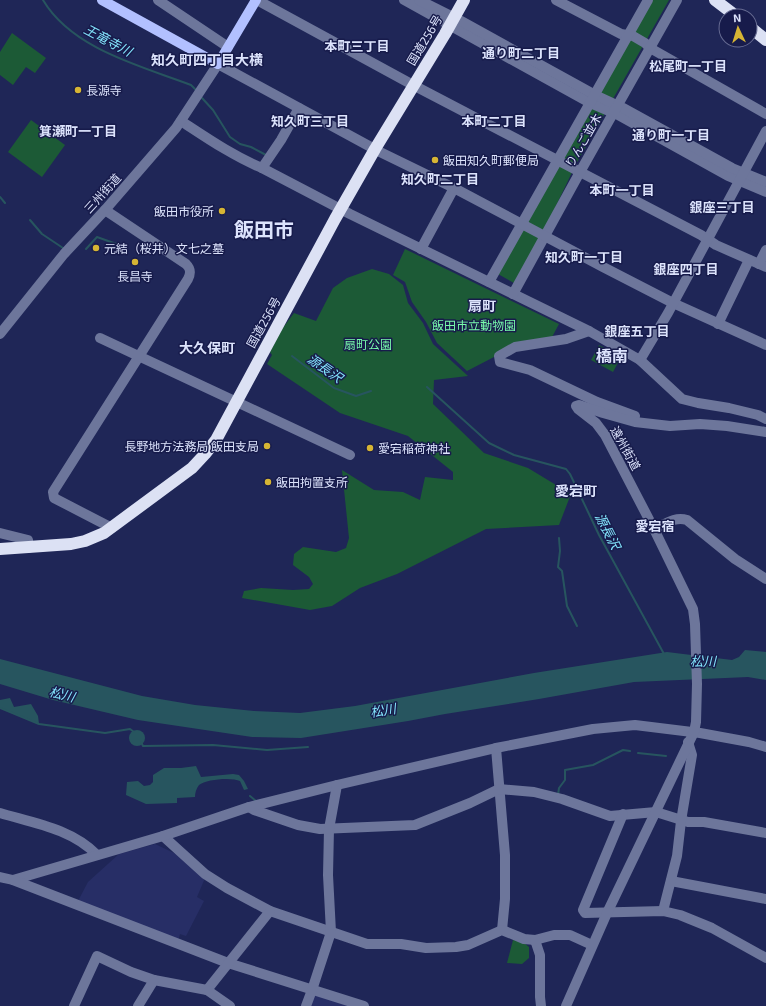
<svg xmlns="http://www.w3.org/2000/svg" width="766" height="1006" viewBox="0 0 766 1006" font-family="'Exo 2','Noto Sans JP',sans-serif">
<rect width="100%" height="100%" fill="#1f2657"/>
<g fill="#272e66">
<path d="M 155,844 L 174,853 L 205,878 L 197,897 L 204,901 L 186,936 L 180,934 L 178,941 L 78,901 L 88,882 L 119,854 Z"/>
<path d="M 313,993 L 351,1006 L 308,1006 Z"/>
</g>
<g fill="#1c5a36">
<path d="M 652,0 L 669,0 L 576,164 L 544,231 L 514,283 L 498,274 Z"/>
<path d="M 12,33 L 46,58 L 35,73 L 26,67 L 13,85 L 0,75 L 0,52 Z"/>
<path d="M 31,120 L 65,145 L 42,177 L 8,152 Z"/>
<path d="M 405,249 L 559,324 L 551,339 L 494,357 L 467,371 L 437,343 L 426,322 L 412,302 L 405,282 L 393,275 Z"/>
<path d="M 372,269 L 389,274 L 403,285 L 408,303 L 423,323 L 433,344 L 468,376 L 434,380 L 433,404 L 484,453 L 528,468 L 571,494 L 559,525 L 486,529 L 397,574 L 360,588 L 332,606 L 310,610 L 242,598 L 244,591 L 261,588 L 293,590 L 309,589 L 313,584 L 309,577 L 293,565 L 294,554 L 303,547 L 336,552 L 346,548 L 349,538 L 342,470 L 374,490 L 403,492 L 420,500 L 425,477 L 453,480 L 453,472 L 408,436 L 340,413 L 267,364 L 272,355 L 270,352 L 282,329 L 294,313 L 316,321 L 333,288 L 347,278 Z"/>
<path d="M 599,345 L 621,357 L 613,372 L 591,360 Z"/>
<path d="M 513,940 L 523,942 L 529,947 L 529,958 L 522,964 L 507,963 Z"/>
</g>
<g fill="#27555f">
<path d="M 745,650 L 766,652 L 766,680 L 748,677 L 634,682 L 539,699 L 445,714 L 408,721 L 301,738 L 252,737 L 138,720 L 53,700 L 0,684 L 0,659 L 142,696 L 195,705 L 254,711 L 300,713 L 355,706 L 534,673 L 667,652 L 732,660 L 739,657 Z"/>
<path d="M 10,698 L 14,707 L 31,704 L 38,716 L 39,724 L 0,708 L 0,700 Z"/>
<circle cx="137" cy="738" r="8"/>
<path d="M 196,766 L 201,777 L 233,774 L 239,775 L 244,781 L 248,789 L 244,790 L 240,781 C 232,777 206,779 199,785 C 196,789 195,793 195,797 L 177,798 L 177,803 L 146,804 L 126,795 L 127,782 L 138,781 L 144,786 L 150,785 L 153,782 L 153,775 L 164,768 L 181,768 Z"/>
</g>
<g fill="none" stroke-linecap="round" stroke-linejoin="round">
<g stroke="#27555f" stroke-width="2">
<path d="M 43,0 C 72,49 141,66 191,85 L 197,91"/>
<path d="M 202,98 L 213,110 L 230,137 L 240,144 L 251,147 L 266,155"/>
<path d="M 0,197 L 5,203"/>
<path d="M 30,220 L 42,234 L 63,248"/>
<path d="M 86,249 L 97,237 L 122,246"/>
<path d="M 292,356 L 334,388 L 356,396 L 371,391"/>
<path d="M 427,387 L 489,443 L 514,455 L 566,469 L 570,474 L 599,535 L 664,654"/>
<path d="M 559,538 L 560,551 L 558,567 L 562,571 L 567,606 L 577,626"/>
<path d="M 0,708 L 39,724 L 105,733 L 130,729 L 134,732"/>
<path d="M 141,742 L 143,746 L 213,745 L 267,750 L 308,747"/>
<path d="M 638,753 L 666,756"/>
<path d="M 558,795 L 559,788 L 565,780 L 565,770 L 593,765 L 623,750 L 630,751"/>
<path d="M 250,796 L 256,801"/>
</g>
<g stroke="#6d769b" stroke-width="10">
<path d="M 158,0 L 228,47"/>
<path d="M 257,0 L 413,85 L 701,235 L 716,245 L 766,267"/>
<path d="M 404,0 L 590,103 L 618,115 L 728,176 L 766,192"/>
<path d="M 419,0 L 461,21 L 595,95 L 623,108 L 732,168 L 766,182"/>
<path d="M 556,0 L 621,34 L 633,36 L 645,43 L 650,48 L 766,114"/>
<path d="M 181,121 C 207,138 233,156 262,168 L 350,214 L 589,331 L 640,360 L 682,399 L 698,403 L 729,408 L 758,415 L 766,419"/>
<path d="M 262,168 L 281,140 L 299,108"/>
<path d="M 105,210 L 186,264 C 191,269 191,273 188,279 L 53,492 L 54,498 L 112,528"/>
<path d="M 421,249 L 454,188"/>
<path d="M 759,264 L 766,250"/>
<path d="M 489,282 L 648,0"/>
<path d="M 513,294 L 580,172 L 677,0"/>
<path d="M 718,324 L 749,260"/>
<path d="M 589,331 L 566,339 L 515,347 L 499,356 L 500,362 L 530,370 L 597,402 L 635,416"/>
<path d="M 0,334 L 64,254 L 105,210 L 176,128 L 218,64 L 380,152 L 454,188 L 603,267 L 673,303 L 766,345"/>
<path d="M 100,338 L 350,455"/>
<path d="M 640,360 L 668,313 L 766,131"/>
<path d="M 654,529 C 665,524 675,516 687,520 L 735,559 L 766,579"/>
<path d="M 0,533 L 28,540 L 29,548"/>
<path d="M 496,748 L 505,855 L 505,899 L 502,930"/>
<path d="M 249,807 L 254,810 L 298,825 L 320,829 L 415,825 L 470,803 L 499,789 L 534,792 L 562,799 L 610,816 L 656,812 L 688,822 L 704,822 L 766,833"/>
<path d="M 0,813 C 34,823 72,829 97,855"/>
<path d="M 623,814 L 583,910 L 585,913 L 663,911 L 680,915 L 712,928 L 766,958"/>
<path d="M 163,836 L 205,874 L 227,888 L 270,911 L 367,944 L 401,944 L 426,948 L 456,947 L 468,945 L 502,930 L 524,939 L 535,940 L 554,935 L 570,935 L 592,945"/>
<path d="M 0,877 L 13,880 L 163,836 L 249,807 L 337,785 L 496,748 L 593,729 L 635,725 L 700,733 L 749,742 L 766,747"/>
<path d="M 13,880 L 228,963 L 364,1006"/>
<path d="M 671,881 L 766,899"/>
<path d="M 663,911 L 677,856 L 681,821 L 692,755 L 688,742"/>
<path d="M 535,940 L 540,955 L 540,997 L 541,1006"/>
<path d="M 207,990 L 270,911"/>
<path d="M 74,1006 L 97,956 L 131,972 L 154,980 L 207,990 L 230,1006"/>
<path d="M 138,1006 L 154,980"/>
<path d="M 306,1006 L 312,990 L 331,932 L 328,875 L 329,829 L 337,785"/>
<path d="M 566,1006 L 607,913 L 694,732 L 696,722 L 697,684 L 695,624 L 693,609 L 654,529 L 605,435 L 596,423 L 578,409 L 576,406 L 579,405 L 603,413 L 635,422 L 670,426 L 700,424 L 727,426 L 766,432"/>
</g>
<path stroke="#b2c0ff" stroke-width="10" d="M 102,0 L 218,64 L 256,0"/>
<g stroke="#dce1f4" stroke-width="12">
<path d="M 715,0 L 736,16"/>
<path d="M 750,27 L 766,40"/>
<path d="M 0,549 L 71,544 L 85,541 L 104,533 L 192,468 L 205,454 L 216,440 L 335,219 L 375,149 L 445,34 L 464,0"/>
</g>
</g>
<g fill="#d6b534" stroke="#171b4b" stroke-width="1.5">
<circle cx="78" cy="90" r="4"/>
<circle cx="435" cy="160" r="4"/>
<circle cx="222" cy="211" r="4"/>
<circle cx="96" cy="248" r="4"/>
<circle cx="135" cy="262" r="4"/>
<circle cx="267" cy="446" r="4"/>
<circle cx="370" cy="448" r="4"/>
<circle cx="268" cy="482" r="4"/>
</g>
<g text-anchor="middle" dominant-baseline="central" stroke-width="3" stroke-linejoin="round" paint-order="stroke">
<g font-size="12" fill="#dce3fc" stroke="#171b4b">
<text transform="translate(424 40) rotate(-59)">国道256号</text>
<text transform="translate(583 140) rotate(-60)">りんご並木</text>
<text transform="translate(102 193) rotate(-48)">三州街道</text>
<text transform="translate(263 322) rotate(-61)">国道256号</text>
<text transform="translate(626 448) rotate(61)">遠州街道</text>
</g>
<g font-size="12" fill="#dce3fc" stroke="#171b4b" text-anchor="start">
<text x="86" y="90">長源寺</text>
<text x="443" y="160">飯田知久町郵便局</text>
<text x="214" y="211" text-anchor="end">飯田市役所</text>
<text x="104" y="248">元結（桜井）文七之墓</text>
<text x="135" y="276" text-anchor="middle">長昌寺</text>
<text x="259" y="446" text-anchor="end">長野地方法務局 飯田支局</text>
<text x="378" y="448">愛宕稲荷神社</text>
<text x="276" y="482">飯田拘置支所</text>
</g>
<g font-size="12" fill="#79fcab" stroke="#171b4b">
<text x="474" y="325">飯田市立動物園</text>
<text x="368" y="344">扇町公園</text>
</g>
<g font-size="13" font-style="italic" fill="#84e6fd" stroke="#171b4b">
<text transform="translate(108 40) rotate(28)">王竜寺川</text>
<text transform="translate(325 368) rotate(35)">源長沢</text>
<text transform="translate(608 531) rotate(63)">源長沢</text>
<text x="703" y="661">松川</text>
<text transform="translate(62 694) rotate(14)">松川</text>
<text transform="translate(383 710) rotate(-9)">松川</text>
</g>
<g font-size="13" font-weight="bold" fill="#dce3fc" stroke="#171b4b">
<text x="357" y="46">本町三丁目</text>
<text x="521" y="53">通り町二丁目</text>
<text x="688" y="66">松尾町一丁目</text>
<text x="310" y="121">知久町三丁目</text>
<text x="494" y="121">本町二丁目</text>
<text x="78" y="131">箕瀬町一丁目</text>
<text x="671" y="135">通り町一丁目</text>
<text x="440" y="179">知久町二丁目</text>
<text x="622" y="190">本町一丁目</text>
<text x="722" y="207">銀座三丁目</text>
<text x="584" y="257">知久町一丁目</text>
<text x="686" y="269">銀座四丁目</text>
<text x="637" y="331">銀座五丁目</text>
<text x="655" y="526">愛宕宿</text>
</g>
<g font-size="14" font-weight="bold" fill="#dce3fc" stroke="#171b4b">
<text x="207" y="59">知久町四丁目大横</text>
<text x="482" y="305">扇町</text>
<text x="207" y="347">大久保町</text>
<text x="576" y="490">愛宕町</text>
</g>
<g font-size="16" font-weight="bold" fill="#dce3fc" stroke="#171b4b">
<text x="612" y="355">橋南</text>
</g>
<g font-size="20" font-weight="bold" fill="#dce3fc" stroke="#171b4b">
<text x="264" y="229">飯田市</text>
</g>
</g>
<g transform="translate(738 28) rotate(356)"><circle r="19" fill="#171b4b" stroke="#666b92"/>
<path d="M0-3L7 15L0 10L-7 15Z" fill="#d6b534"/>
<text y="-6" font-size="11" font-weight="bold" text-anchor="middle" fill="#dce3fc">N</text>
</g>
</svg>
